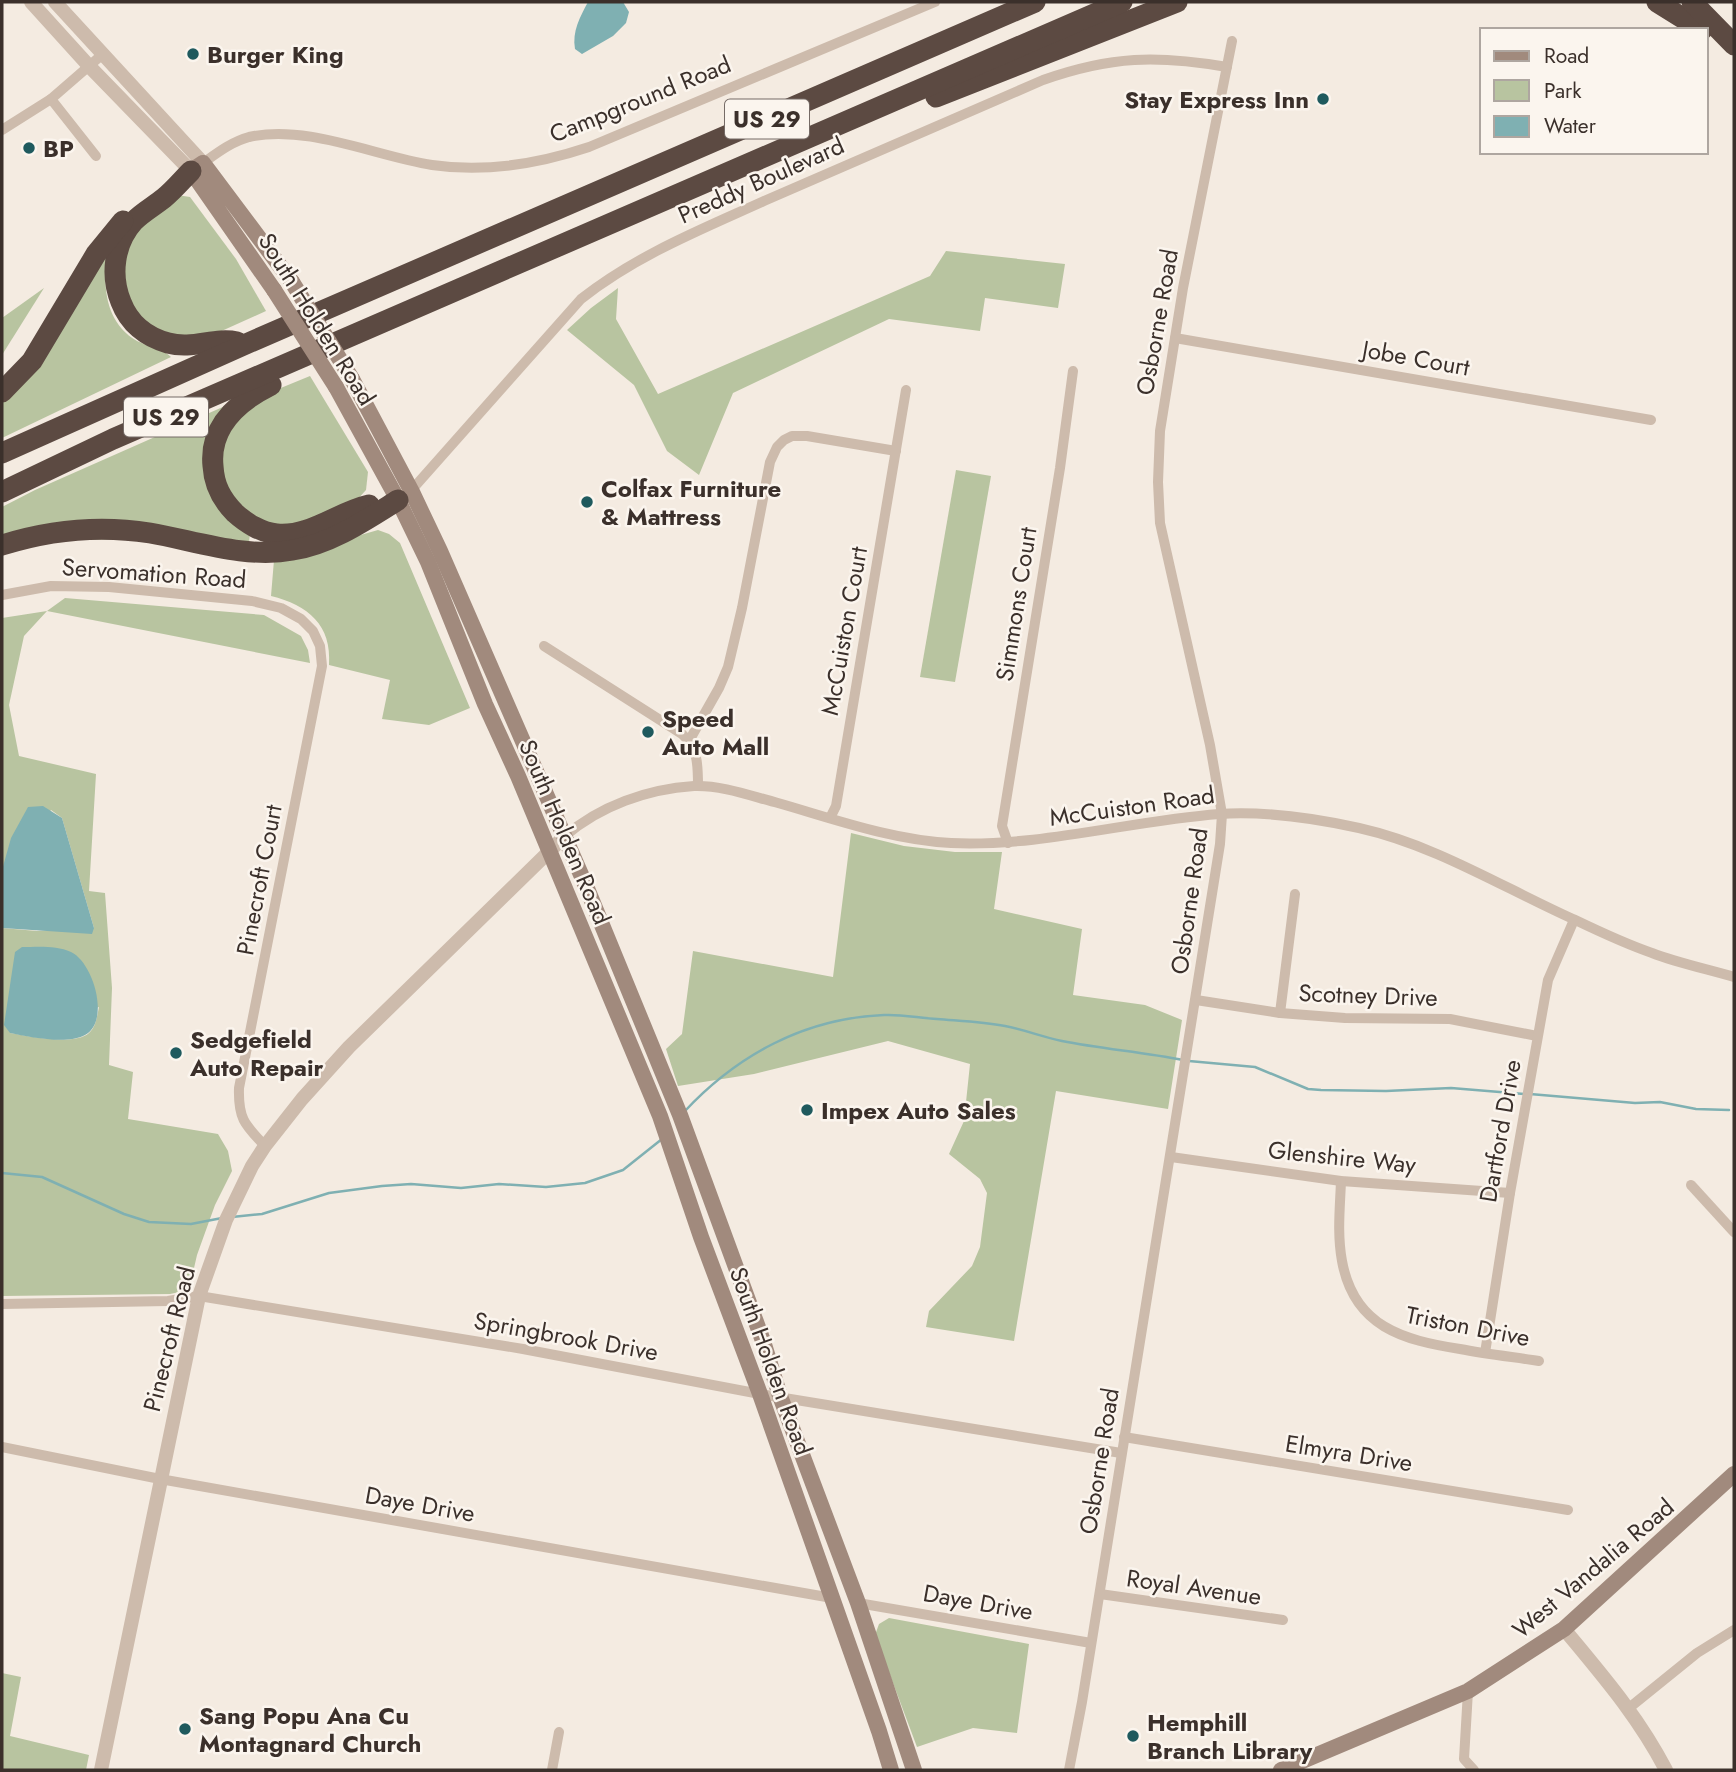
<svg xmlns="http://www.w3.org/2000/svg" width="1736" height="1772" viewBox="0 0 1736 1772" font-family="Jost,sans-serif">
<rect width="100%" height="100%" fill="#f4ebe1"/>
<g fill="#b8c4a0" fill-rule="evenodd">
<path d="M 177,195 L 190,197 L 236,259 L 266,311 L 206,338 L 157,333 L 125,300 L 122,256 L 131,236 Z"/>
<path d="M 946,251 L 1065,264 L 1058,308 L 985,298 L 980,331 L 889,319 L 733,393 L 699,475 L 667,451 L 634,385 L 567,330 L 591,308 L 618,288 L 616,319 L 658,394 L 930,276 Z"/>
<path d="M 108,253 C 102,286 105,322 137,341 C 147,346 165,350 171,357 L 2,438 L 2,400 Z"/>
<path d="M 44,288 L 2,355 L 2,318 Z"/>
<path d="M 310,376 L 368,472 L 366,490 L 356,501 L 299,526 L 264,525 L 223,489 L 218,450 L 247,402 Z"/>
<path d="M 225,406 L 206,442 L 250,533 L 249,542 L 225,540 L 2,539 L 2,507 L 35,490 Z"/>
<path d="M 956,470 L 991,476 L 955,682 L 920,677 Z"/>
<path d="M 378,530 L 389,534 L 400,543 L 470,708 L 429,725 L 382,719 L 390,680 L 329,665 C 332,625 308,605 271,596 L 274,560 Z"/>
<path d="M 65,598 L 264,615 L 301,636 L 308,650 L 310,663 L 47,611 L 24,636 L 9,705 L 19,756 L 96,774 L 89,891 L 105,893 L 112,988 L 109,1065 L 133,1072 L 128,1119 L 218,1134 L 228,1151 L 232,1171 L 215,1205 L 197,1255 L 189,1290 L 170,1294 L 2,1296 L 2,928 L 37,931 L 94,928 L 62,818 L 51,810 L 2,870 L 2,618 L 47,611 ZM 99,1007 C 97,1016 96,1027 89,1033 C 75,1046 28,1036 10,1033 Z"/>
<path d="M 851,833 L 904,846 L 955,852 L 1002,852 L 994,909 L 1082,929 L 1073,995 L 1145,1005 L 1182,1020 L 1168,1109 L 1056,1091 L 1014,1341 L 926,1327 L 929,1311 L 972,1266 L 980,1247 L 987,1193 L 980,1179 L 949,1154 L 964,1121 L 970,1064 L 888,1041 L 754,1074 L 678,1086 L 666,1049 L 682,1034 L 693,951 L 833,977 Z"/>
<path d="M 889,1618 L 1029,1644 L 1017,1733 L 973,1728 L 917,1747 L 875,1635 L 879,1624 Z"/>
<path d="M 2,1673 L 21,1677 L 10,1736 L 89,1755 L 86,1770 L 2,1770 Z"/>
</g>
<g fill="#7fb0b2">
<path d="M 588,2 L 623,2 L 629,12 L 626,23 L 613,36 L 582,54 L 575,49 C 572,31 580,17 588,2 Z"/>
<path d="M 43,806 L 62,818 L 94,928 L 92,934 L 2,928 L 2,870 L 11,838 L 28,807 Z"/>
<path d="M 22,947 C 37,947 56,945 71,952 C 93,962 111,1021 85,1035 C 67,1045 30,1037 10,1033 L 4,1025 L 15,952 Z"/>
</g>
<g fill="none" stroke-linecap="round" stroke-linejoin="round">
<g stroke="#7fb0b2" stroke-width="2.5">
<path d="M 1189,1061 L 1255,1067 L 1308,1089 L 1321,1090 L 1386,1091 L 1451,1088 L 1524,1094"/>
<path d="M 1530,1094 L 1635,1103 L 1660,1102 L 1696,1109 L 1729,1110"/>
<path d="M 684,1112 C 737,1055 805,1018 884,1015 C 901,1014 919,1018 937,1019 C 960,1021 983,1022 1005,1026 C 1025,1030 1043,1037 1062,1041 C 1102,1049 1143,1052 1183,1060"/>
<path d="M 2,1173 L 42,1177 L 124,1214 L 149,1222 L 191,1224 L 222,1218"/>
<path d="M 232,1217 L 262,1214 L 329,1193 L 382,1186 L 411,1184 L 461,1188 L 499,1184 L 546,1187 L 585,1183 L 623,1170 L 662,1139"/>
</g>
<g stroke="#cdbbac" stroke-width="10">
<path d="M 51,99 L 96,156"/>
<path d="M 2,130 L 51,99 L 104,53"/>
<path d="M 203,163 C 217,153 231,142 249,137 C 307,124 375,156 432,165 C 486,173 538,164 589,147 L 935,2"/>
<path d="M 1175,338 L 1651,420"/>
<path d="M 409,493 L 581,299 C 637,255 700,230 764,201 C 857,160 950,120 1043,80 C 1111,56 1157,55 1227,67"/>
<path d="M 2,595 L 51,586 L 109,587 L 252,601 L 281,608 L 301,619 L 313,631 L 320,646 L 322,666 L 239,1088 C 238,1119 245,1125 265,1146"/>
<path d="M 544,646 L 682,734 C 698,748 698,765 698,786"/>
<path d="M 689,741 L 719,688 L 728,667 L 742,608 L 770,462 L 777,447 L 784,440 L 792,436 L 807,436 L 896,451"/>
<path d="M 830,818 L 836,806 L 906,390"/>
<path d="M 565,836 C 600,806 647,789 694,786 C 722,785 751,796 778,803 C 834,819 892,840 951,843 C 1041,847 1129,821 1219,814 C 1265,811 1314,818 1359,828 C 1435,845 1502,887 1573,919 C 1598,931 1625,944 1652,953 C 1678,963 1707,969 1734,977"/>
<path d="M 1008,843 L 1002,826 L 1060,468 L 1073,371"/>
<path d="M 1196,1000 L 1280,1013 L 1345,1018 L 1450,1019 L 1537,1036"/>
<path d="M 1280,1013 L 1295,894"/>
<path d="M 1171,1157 L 1341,1181 L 1510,1193"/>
<path d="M 1341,1181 C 1340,1208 1337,1234 1342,1261 C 1354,1327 1403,1340 1460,1349 C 1486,1354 1513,1357 1539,1361"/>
<path d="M 1691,1185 L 1734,1232"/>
<path d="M 2,1304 L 168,1301 L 199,1296 L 523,1349 L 760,1394 L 1121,1453"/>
<path d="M 1485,1353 L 1510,1193 L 1548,980 L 1574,920"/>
<path d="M 1124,1437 L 1568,1510"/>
<path d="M 2,1447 L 160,1479 L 832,1598"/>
<path d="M 1100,1594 L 1283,1620"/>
<path d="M 858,1603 L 1091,1643"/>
<path d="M 1468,1691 L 1464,1759 L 1474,1770"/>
<path d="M 1629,1708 L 1697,1653 L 1734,1630"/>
<path d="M 552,1770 L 559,1732"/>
<path d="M 1069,1770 L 1082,1702 L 1220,844 L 1222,814 L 1210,745 L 1160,523 L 1158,482 L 1160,431 L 1183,288 L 1232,41"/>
</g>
<g stroke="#cdbbac" stroke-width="14">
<path d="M 31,2 L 89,66 L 191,171"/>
<path d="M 55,2 L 203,163"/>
<path d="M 1564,1629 C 1602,1675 1638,1716 1666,1770"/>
<path d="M 101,1770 L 199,1296 L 226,1220 L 252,1166 L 265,1146 L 302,1099 L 349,1047 L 565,836"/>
</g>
<g stroke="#a18a7d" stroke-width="16">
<path d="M 274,290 L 191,171 L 203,163 L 292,282"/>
<path d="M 352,379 L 412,492 L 440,551 L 586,886 L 680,1115 L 763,1341 L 780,1396 L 858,1603 L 914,1770"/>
<path d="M 336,387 L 398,500 L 428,562 L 485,704 L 518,776 L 660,1116 L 701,1237 L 760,1394 L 879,1731 L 891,1770"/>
<path d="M 1281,1770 L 1468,1691 L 1564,1629 L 1734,1474"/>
</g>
<g stroke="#5c4a42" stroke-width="21">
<path d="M 1657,2 L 1702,30"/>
<path d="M 1692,2 L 1734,45"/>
<path d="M 936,97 L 1177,2"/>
<path d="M 191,171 C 182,180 174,190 164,198 C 154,206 143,212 134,221 C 114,243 110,275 121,302 C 129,323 146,337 168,343 C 193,350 214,337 237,342"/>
<path d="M 271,385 C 239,401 209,426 213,466 C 214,485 221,499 235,513 C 246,523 262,533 277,534 C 310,537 338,512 369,505"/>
<path d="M 2,392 L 32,361 L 96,254 L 123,221"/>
<path d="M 2,453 L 246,344 L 1035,2"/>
<path d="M 2,492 L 113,439 L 1122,2"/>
<path d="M 2,545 C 50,530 100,525 150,533 C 196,541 246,559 293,550 C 331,544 366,520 398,500"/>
</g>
<g stroke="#a18a7d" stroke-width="16">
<path d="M 292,282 L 352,379"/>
<path d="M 274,290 L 336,387"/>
</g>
</g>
<g fill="#1f5a5e" stroke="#fbf5ee" stroke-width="2.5">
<circle cx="193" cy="54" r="7"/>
<circle cx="1323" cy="99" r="7"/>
<circle cx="29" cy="148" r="7"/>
<circle cx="587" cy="502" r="7"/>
<circle cx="648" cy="732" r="7"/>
<circle cx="176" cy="1053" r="7"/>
<circle cx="807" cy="1110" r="7"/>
<circle cx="185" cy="1729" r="7"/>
<circle cx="1133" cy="1736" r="7"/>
</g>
<g text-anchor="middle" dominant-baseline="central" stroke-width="5" stroke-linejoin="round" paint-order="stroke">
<g fill="#fbf5ee" stroke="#756b66" stroke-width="2">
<rect x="725" y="99.5" width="84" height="39" rx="5"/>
<rect x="124" y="397.5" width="84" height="39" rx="5"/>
</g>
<g font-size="23" font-weight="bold" fill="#3b302b">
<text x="767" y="119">US 29</text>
<text x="166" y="417">US 29</text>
</g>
<g font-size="24" font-weight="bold" fill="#3b302b" stroke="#fbf5ee" text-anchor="start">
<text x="207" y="54">Burger King</text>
<text x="1309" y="99" text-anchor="end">Stay Express Inn</text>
<text x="43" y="148">BP</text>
<text x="601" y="488">Colfax Furniture<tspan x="601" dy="28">&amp; Mattress</tspan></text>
<text x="662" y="718">Speed<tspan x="662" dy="28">Auto Mall</tspan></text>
<text x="190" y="1039">Sedgefield<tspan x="190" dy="28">Auto Repair</tspan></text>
<text x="821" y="1110">Impex Auto Sales</text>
<text x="199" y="1715">Sang Popu Ana Cu<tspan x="199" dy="28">Montagnard Church</tspan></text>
<text x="1147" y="1722">Hemphill<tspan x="1147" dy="28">Branch Library</tspan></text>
</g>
<g font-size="24" fill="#3b302b" stroke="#fbf5ee">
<text transform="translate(640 99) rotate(-22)">Campground Road</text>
<text transform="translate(761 180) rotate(-24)">Preddy Boulevard</text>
<text transform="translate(317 319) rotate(58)">South Holden Road</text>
<text transform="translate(1157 322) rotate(-80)">Osborne Road</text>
<text transform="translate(1416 358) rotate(10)">Jobe Court</text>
<text transform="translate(154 573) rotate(4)">Servomation Road</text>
<text transform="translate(1016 604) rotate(-81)">Simmons Court</text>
<text transform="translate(844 631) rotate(-80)">McCuiston Court</text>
<text transform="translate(1132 806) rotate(-8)">McCuiston Road</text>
<text transform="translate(565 832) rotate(67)">South Holden Road</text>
<text transform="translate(259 880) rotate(-79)">Pinecroft Court</text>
<text transform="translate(1189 901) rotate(-82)">Osborne Road</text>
<text transform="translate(1368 995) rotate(2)">Scotney Drive</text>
<text transform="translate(1500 1131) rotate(-80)">Dartford Drive</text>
<text transform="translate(1342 1157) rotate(6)">Glenshire Way</text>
<text transform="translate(1468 1326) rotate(11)">Triston Drive</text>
<text transform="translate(566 1336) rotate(10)">Springbrook Drive</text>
<text transform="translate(169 1339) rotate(-76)">Pinecroft Road</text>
<text transform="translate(771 1361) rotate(70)">South Holden Road</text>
<text transform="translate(1349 1453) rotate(9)">Elmyra Drive</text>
<text transform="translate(1099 1461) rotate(-81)">Osborne Road</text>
<text transform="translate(420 1504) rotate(10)">Daye Drive</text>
<text transform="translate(1593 1568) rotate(-40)">West Vandalia Road</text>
<text transform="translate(1194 1587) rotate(8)">Royal Avenue</text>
<text transform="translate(978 1602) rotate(10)">Daye Drive</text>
</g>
</g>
<rect width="1736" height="1772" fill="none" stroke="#3b302b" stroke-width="7"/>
<rect x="1480" y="28" width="228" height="126" fill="#fbf5ee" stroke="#aea6a0" stroke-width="2"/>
<rect x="1494" y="51" width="35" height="10" fill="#a18a7d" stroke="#aea6a0" stroke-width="2"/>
<text x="1544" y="63" font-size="21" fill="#3b302b">Road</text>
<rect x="1494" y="80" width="35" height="21" fill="#b8c4a0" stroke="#aea6a0" stroke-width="2"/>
<text x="1544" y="98" font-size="21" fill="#3b302b">Park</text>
<rect x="1494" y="116" width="35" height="21" fill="#7fb0b2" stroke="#aea6a0" stroke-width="2"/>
<text x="1544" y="133" font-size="21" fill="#3b302b">Water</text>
</svg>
